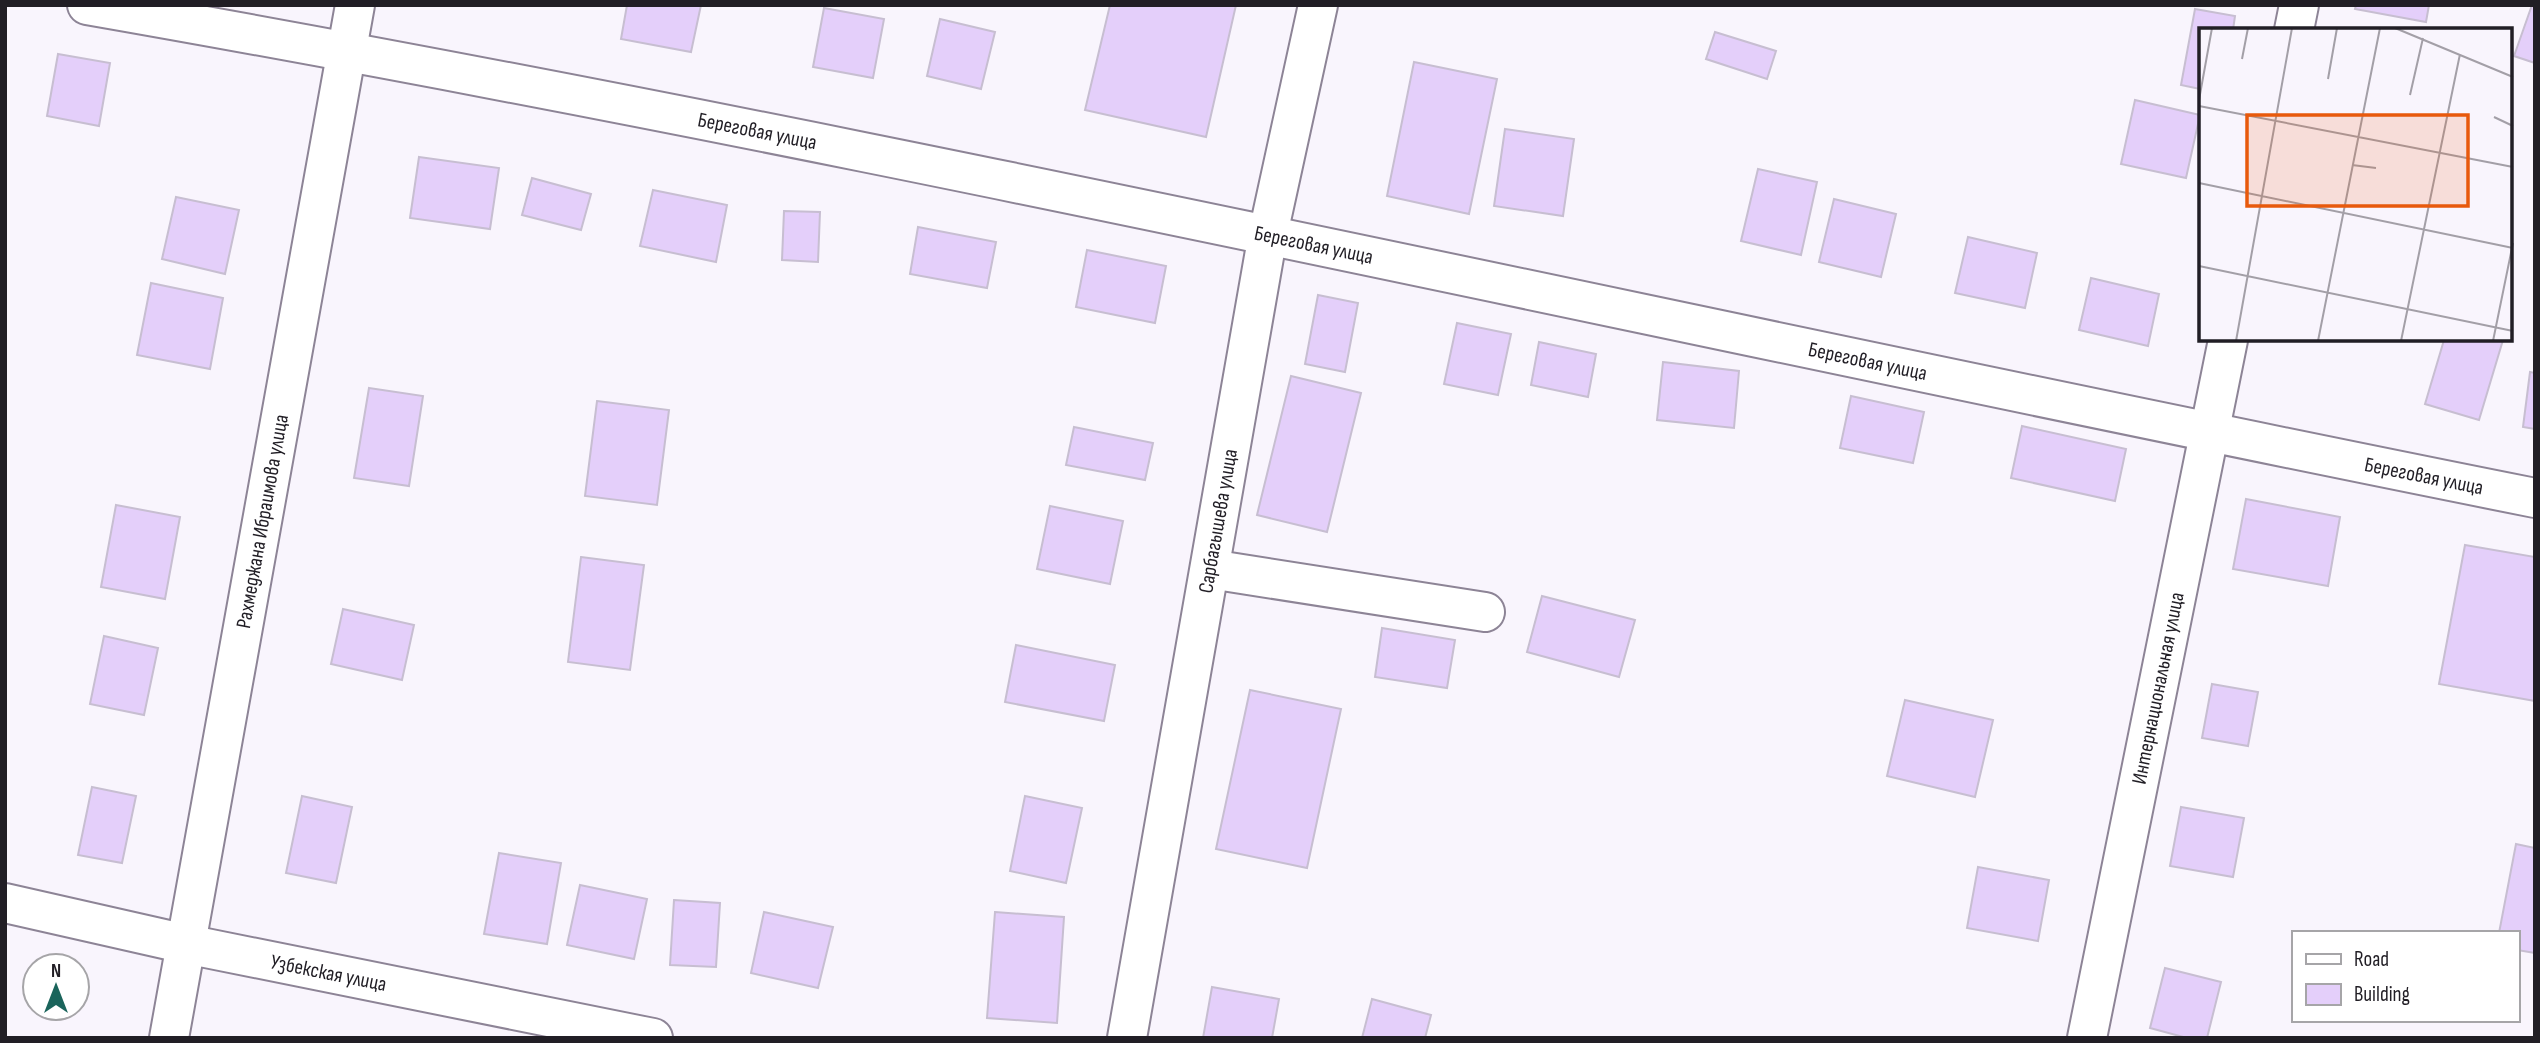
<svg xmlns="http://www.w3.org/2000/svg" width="2540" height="1043" viewBox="0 0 2540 1043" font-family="'Sofia Sans Condensed',sans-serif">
<rect width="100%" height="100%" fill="#f9f5fd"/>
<g fill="#e4cffa" stroke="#c7bed1" stroke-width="2">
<path d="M 627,5 L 701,5 L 691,52 L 621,39 Z"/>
<path d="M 1110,5 L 1236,5 L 1206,137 L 1085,110 Z"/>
<path d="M 2356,5 L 2429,5 L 2426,22 L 2355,9 Z"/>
<path d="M 2532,5 L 2535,5 L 2535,63 L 2514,56 Z"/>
<path d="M 824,8 L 884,19 L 873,78 L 813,67 Z"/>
<path d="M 2195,9 L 2235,16 L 2233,30 L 2200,30 L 2200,89 L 2181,85 Z"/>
<path d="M 940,19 L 995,32 L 981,89 L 927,76 Z"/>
<path d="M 1715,32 L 1776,51 L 1767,79 L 1706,59 Z"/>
<path d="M 58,54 L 110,63 L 99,126 L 47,116 Z"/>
<path d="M 1414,62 L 1497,79 L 1469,214 L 1387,196 Z"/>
<path d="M 2135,100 L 2200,115 L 2186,178 L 2121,164 Z"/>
<path d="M 1505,129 L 1574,139 L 1563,216 L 1494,206 Z"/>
<path d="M 419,157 L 499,168 L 490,229 L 410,218 Z"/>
<path d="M 1758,169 L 1817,182 L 1801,255 L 1741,241 Z"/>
<path d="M 532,178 L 591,194 L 581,230 L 522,215 Z"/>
<path d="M 653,190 L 727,205 L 716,262 L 640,246 Z"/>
<path d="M 176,197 L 239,210 L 225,274 L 162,259 Z"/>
<path d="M 1834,199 L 1896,214 L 1881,277 L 1819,262 Z"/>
<path d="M 784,211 L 820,212 L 818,262 L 782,260 Z"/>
<path d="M 918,227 L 996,242 L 987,288 L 910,274 Z"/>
<path d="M 1968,237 L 2037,253 L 2025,308 L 1955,293 Z"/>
<path d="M 1087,250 L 1166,266 L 1155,323 L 1076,307 Z"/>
<path d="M 2091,278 L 2159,294 L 2148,346 L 2079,330 Z"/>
<path d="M 151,283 L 223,298 L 210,369 L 137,355 Z"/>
<path d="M 1318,295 L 1358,303 L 1345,372 L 1305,364 Z"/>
<path d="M 1457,323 L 1511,334 L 1498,395 L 1444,384 Z"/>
<path d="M 2444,340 L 2503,340 L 2479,420 L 2425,404 Z"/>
<path d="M 1539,342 L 1596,354 L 1588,397 L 1531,385 Z"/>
<path d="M 1663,362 L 1739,371 L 1734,428 L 1657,420 Z"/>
<path d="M 2530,372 L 2535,373 L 2535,429 L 2523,427 Z"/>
<path d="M 1291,376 L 1361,393 L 1327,532 L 1257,515 Z"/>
<path d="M 369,388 L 423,396 L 409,486 L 354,478 Z"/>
<path d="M 1851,396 L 1924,412 L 1913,463 L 1840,448 Z"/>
<path d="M 597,401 L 669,410 L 657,505 L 585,496 Z"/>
<path d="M 2022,426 L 2126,449 L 2115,501 L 2011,478 Z"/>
<path d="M 1074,427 L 1153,443 L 1145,480 L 1066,465 Z"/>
<path d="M 2246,499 L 2340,517 L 2328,586 L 2233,569 Z"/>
<path d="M 116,505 L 180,517 L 165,599 L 101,587 Z"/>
<path d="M 1050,506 L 1123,521 L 1110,584 L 1037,569 Z"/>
<path d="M 2465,545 L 2535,557 L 2535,701 L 2439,684 Z"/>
<path d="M 581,557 L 644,565 L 630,670 L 568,662 Z"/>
<path d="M 1542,596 L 1635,620 L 1619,677 L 1527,652 Z"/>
<path d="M 343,609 L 414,625 L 402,680 L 331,664 Z"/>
<path d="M 1382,628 L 1455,640 L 1447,688 L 1375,677 Z"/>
<path d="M 104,636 L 158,648 L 144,715 L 90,704 Z"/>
<path d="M 1016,645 L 1115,665 L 1104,721 L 1005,702 Z"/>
<path d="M 2212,684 L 2258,692 L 2248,746 L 2202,738 Z"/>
<path d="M 1250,690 L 1341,709 L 1307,868 L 1216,849 Z"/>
<path d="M 1905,700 L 1993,720 L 1975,797 L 1887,776 Z"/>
<path d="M 92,787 L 136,796 L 122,863 L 78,855 Z"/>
<path d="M 302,796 L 352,807 L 336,883 L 286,873 Z"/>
<path d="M 1025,796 L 1082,808 L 1066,883 L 1010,871 Z"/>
<path d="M 2181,807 L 2244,818 L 2233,877 L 2170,866 Z"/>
<path d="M 2516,844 L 2535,848 L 2535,953 L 2517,950 L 2517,933 L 2499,933 Z"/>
<path d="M 499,853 L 561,863 L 547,944 L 484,934 Z"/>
<path d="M 1978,867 L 2049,880 L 2038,941 L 1967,928 Z"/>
<path d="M 580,885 L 647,899 L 634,959 L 567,945 Z"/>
<path d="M 674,900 L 720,903 L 716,967 L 670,965 Z"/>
<path d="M 764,912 L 833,927 L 818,988 L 751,973 Z"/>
<path d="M 995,912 L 1064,917 L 1057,1023 L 987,1018 Z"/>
<path d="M 2165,968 L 2221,982 L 2207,1038 L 2187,1038 L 2150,1028 Z"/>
<path d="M 1212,987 L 1279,999 L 1272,1038 L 1203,1038 Z"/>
<path d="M 1372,999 L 1431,1015 L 1425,1038 L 1362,1038 Z"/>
</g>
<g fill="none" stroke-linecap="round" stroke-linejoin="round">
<defs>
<g id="street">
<path id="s1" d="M 87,5 C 907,148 1719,336 2535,498"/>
<path d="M 2294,30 L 2299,5"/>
<path d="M 1210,569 L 1485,612"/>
<path id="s2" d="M 2087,1038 L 2228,340"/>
</g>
<g id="secondary">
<path id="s3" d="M 5,903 L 186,944 L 653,1038"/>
<path id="s4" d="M 169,1038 L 355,5"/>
<path id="s5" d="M 1127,1038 L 1268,234 L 1318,5"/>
</g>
</defs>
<use href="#street" stroke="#8d8496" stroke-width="42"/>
<use href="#secondary" stroke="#8d8496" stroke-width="42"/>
<use href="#street" stroke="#fff" stroke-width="38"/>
<use href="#secondary" stroke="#fff" stroke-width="38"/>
</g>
<g text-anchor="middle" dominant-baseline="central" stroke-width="5" stroke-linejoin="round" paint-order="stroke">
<g font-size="21" fill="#211e25" stroke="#fff">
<text stroke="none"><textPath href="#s1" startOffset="682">Береговая улица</textPath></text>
<text stroke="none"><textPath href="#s1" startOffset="1250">Береговая улица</textPath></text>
<text stroke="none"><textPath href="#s1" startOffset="1816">Береговая улица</textPath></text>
<text stroke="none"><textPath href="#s1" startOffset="2384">Береговая улица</textPath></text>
<text stroke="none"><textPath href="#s5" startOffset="525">Сарбагышева улица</textPath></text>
<text stroke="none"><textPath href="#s4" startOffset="525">Рахмеджана Ибраимова улица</textPath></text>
<text stroke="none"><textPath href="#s2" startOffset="357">Интернациональная улица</textPath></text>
<text stroke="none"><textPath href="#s3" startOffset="331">Узбекская улица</textPath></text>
</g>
</g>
<g transform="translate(2199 28)">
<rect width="313" height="313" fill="#f9f5fd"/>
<path fill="none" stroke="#a39fa7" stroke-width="2" d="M 196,0 L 314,49M 43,31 L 49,0M 129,51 L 138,0M 211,67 L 224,10M 0,72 L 13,0M 0,78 L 314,139M 295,89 L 314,98M 153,137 L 177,140M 0,155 L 314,220M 0,238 L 314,303M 37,313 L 93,0M 119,313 L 181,0M 202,313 L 261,26M 294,313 L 314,215"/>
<path fill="#e8590c" fill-opacity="0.15" stroke="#e8590c" stroke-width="3.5" d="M 48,87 L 269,87 L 269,178 L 48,178 Z"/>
<rect width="313" height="313" fill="none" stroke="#211e25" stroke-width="3.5"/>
</g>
<rect width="2540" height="1043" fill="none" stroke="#211e25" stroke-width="14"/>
<rect x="2292" y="931" width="228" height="91" fill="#ffffff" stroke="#a6a5a8" stroke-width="2"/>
<rect x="2306" y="954" width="35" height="10" fill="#ffffff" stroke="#a6a5a8" stroke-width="2"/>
<text x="2354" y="966" font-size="21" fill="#211e25">Road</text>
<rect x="2306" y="984" width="35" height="21" fill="#e4cffa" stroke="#a6a5a8" stroke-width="2"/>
<text x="2354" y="1001" font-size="21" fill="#211e25">Building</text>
<g transform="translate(56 987)"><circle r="33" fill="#ffffff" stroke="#a6a5a8" stroke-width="2"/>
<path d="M0-5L12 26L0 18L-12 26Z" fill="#1a645b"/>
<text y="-10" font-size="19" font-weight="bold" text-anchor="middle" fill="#211e25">N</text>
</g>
</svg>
